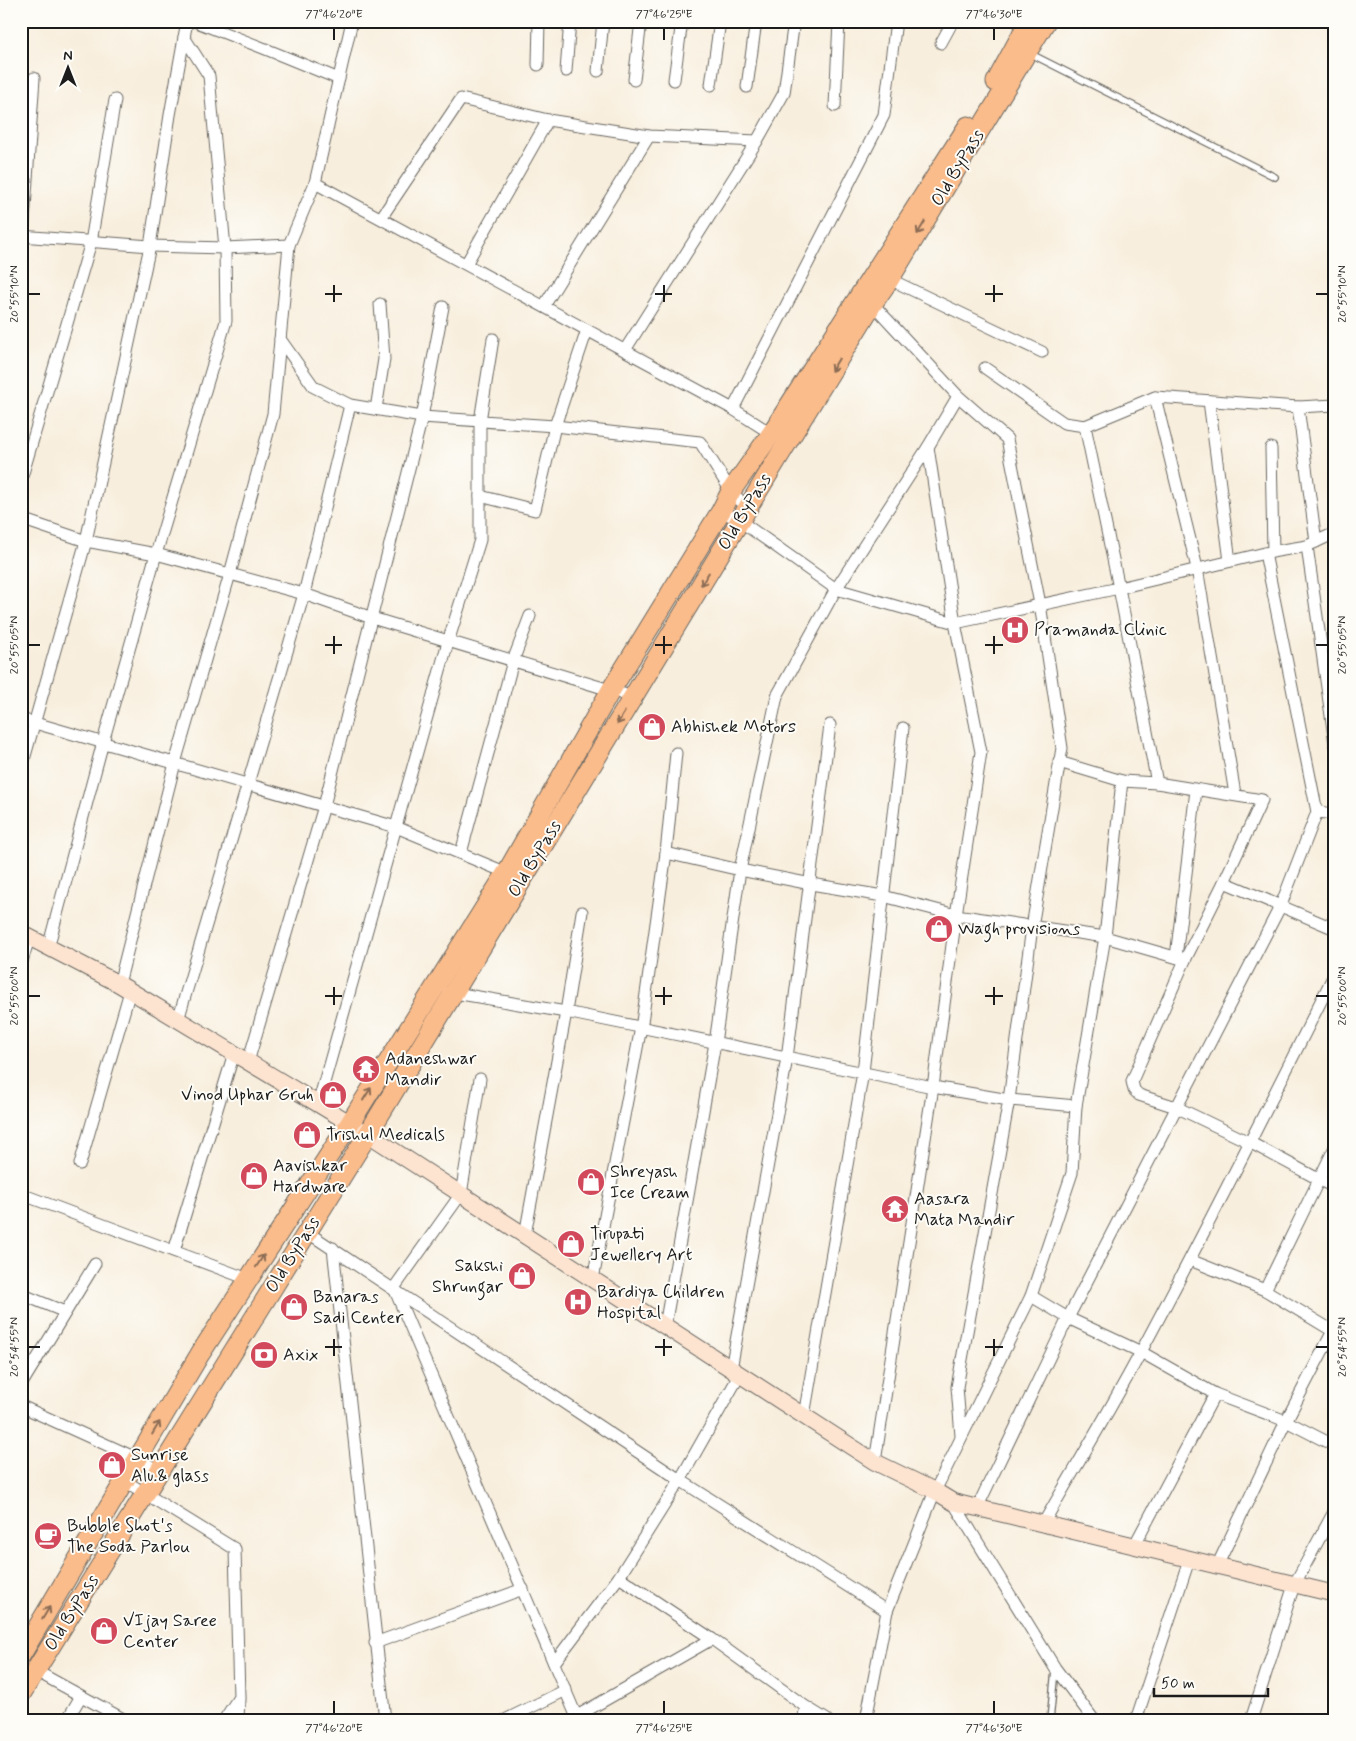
<svg xmlns="http://www.w3.org/2000/svg" width="1356" height="1741" viewBox="0 0 1356 1741" font-family="Mynerve,sans-serif">
<rect width="100%" height="100%" fill="#fdfcf7"/>
<filter id="ink" filterUnits="userSpaceOnUse"><feTurbulence type="fractalNoise" baseFrequency=".02" numOctaves="2"/><feDisplacementMap in="SourceGraphic" scale="10" xChannelSelector="R" yChannelSelector="G"/><feConvolveMatrix kernelMatrix="1 2 1 2 8 2 1 2 1" color-interpolation-filters="sRGB"/></filter>
<filter id="wash" filterUnits="userSpaceOnUse"><feTurbulence type="fractalNoise" baseFrequency=".0096" numOctaves="4" result="noise"/><feDisplacementMap in="SourceGraphic" scale="20" xChannelSelector="R" yChannelSelector="G"/><feGaussianBlur stdDeviation="1.12" result="paint"/><feColorMatrix in="noise" values="0 0 0 0 0 0 0 0 0 0 0 0 0 0 0 0 0 1.4 0 .05"/><feComposite in="paint" operator="in"/></filter>
<g filter="url(#wash)">
<rect width="100%" height="100%" fill="#f8eedd"/>
</g>
<g filter="url(#ink)">
<g fill="none" stroke-linecap="round" stroke-linejoin="round">
<defs>
<g id="service">
<path d="M 1029,53 L 1275,177"/>
<path d="M 1050,1720 L 1055,1670"/>
</g>
<g id="minor">
<path d="M 194,21 L 263,48 L 339,79"/>
<path d="M 941,43 L 953,21"/>
<path d="M 538,65 L 539,21"/>
<path d="M 566,71 L 570,21"/>
<path d="M 598,71 L 603,21"/>
<path d="M 634,80 L 641,21"/>
<path d="M 674,80 L 682,21"/>
<path d="M 711,85 L 720,21"/>
<path d="M 747,87 L 756,21"/>
<path d="M 835,106 L 839,21"/>
<path d="M 315,183 L 733,409 L 775,436"/>
<path d="M 381,218 L 461,99 L 548,120 L 649,136 L 757,141"/>
<path d="M 21,236 L 150,246 L 225,248 L 289,245"/>
<path d="M 21,242 L 23,237 L 34,78"/>
<path d="M 466,264 L 548,120"/>
<path d="M 885,277 L 1042,352"/>
<path d="M 870,301 L 958,396 L 1007,439 L 1040,604 L 1062,748 L 1032,927 L 1009,1100 L 957,1387 L 961,1436"/>
<path d="M 544,306 L 649,136"/>
<path d="M 280,339 L 314,387 L 350,405 L 422,417 L 555,426 L 700,442 L 731,491 L 748,509"/>
<path d="M 625,350 L 757,141 L 784,93 L 794,21"/>
<path d="M 985,368 L 1064,423 L 1085,426 L 1155,397 L 1298,407 L 1335,405"/>
<path d="M 1155,397 L 1197,568 L 1235,794"/>
<path d="M 1209,401 L 1230,561"/>
<path d="M 1298,407 L 1316,542"/>
<path d="M 376,409 L 384,359 L 380,304"/>
<path d="M 733,409 L 884,115 L 896,21"/>
<path d="M 1085,426 L 1119,588 L 1157,783"/>
<path d="M 1271,448 L 1273,552"/>
<path d="M 21,480 L 91,242 L 115,100"/>
<path d="M 480,496 L 535,510 L 555,426 L 587,330"/>
<path d="M 721,511 L 740,521 L 836,589 L 955,623 L 1119,588 L 1265,553 L 1307,546 L 1335,533"/>
<path d="M 21,519 L 86,541 L 156,554 L 304,594 L 372,618 L 633,697"/>
<path d="M 1307,546 L 1335,744"/>
<path d="M 21,719 L 396,827 L 512,875"/>
<path d="M 1059,762 L 1122,781 L 1157,783 L 1262,800 L 1224,882 L 1185,960 L 1132,1081 L 1134,1090 L 1139,1095 L 1176,1107 L 1251,1143 L 1335,1188"/>
<path d="M 21,770 L 86,541 L 150,246 L 170,115 L 187,21"/>
<path d="M 1317,812 L 1335,814"/>
<path d="M 461,853 L 513,661 L 530,616"/>
<path d="M 666,853 L 740,870 L 811,884 L 883,896 L 956,915 L 1105,937 L 1185,960"/>
<path d="M 1224,882 L 1335,929"/>
<path d="M 48,948 L 103,742 L 156,554 L 226,321 L 225,248 L 209,76 L 184,37"/>
<path d="M 1176,957 L 1196,790"/>
<path d="M 21,965 L 29,938"/>
<path d="M 119,984 L 175,763 L 230,574 L 273,414 L 289,245 L 315,183 L 352,21"/>
<path d="M 449,992 L 566,1012 L 933,1087 L 1009,1100 L 1076,1106"/>
<path d="M 178,1020 L 304,594 L 350,405"/>
<path d="M 248,1062 L 324,806 L 422,417 L 443,307"/>
<path d="M 480,1079 L 461,1194 L 394,1288 L 578,1720"/>
<path d="M 318,1104 L 448,642 L 480,540 L 480,421 L 493,339"/>
<path d="M 80,1164 L 130,991"/>
<path d="M 21,1194 L 248,1279"/>
<path d="M 307,1232 L 680,1480 L 887,1611"/>
<path d="M 525,1235 L 566,1012 L 582,912"/>
<path d="M 333,1248 L 385,1720"/>
<path d="M 174,1251 L 234,1053"/>
<path d="M 1190,1260 L 1265,1290 L 1333,1331"/>
<path d="M 593,1279 L 642,1022 L 666,853 L 676,753"/>
<path d="M 1265,1290 L 1335,1147"/>
<path d="M 21,1294 L 65,1312"/>
<path d="M 1031,1296 L 1068,1318 L 1141,1352 L 1215,1394 L 1286,1421 L 1335,1446"/>
<path d="M 665,1326 L 715,1043 L 740,870 L 777,696 L 836,589 L 928,447 L 958,396"/>
<path d="M 731,1369 L 787,1058 L 830,725"/>
<path d="M 21,1385 L 95,1264"/>
<path d="M 21,1406 L 138,1459 L 159,1471"/>
<path d="M 804,1416 L 863,1072 L 903,728"/>
<path d="M 875,1462 L 933,1087 L 956,915 L 981,752 L 955,623 L 928,447"/>
<path d="M 125,1481 L 235,1549 L 239,1697 L 224,1720"/>
<path d="M 953,1502 L 1055,1668 L 1094,1720"/>
<path d="M 977,1508 L 1068,1318 L 1281,905 L 1317,812 L 1265,553"/>
<path d="M 1043,1524 C 1076,1466 1111,1409 1142,1350 C 1209,1225 1272,1099 1335,973"/>
<path d="M 1134,1546 L 1215,1394"/>
<path d="M 1217,1566 L 1286,1421 L 1335,1327"/>
<path d="M 619,1577 L 712,1639 L 806,1707 L 827,1720"/>
<path d="M 375,1643 L 523,1589"/>
<path d="M 554,1663 L 619,1577 L 680,1480 L 740,1374"/>
<path d="M 36,1671 L 125,1720"/>
<path d="M 577,1716 L 712,1639"/>
<path d="M 67,1720 L 81,1696"/>
<path d="M 238,1720 L 239,1699"/>
<path d="M 505,1720 L 566,1690"/>
<path d="M 803,1720 L 806,1707"/>
<path d="M 866,1720 L 887,1611 L 935,1491 L 1031,1296 L 1072,1173 L 1076,1106 L 1105,937 L 1122,781"/>
<path d="M 1136,1720 L 1189,1560"/>
<path d="M 1251,1720 L 1294,1585 L 1335,1510"/>
</g>
<path id="secondary" d="M 21,933 L 119,984 L 368,1134 L 875,1462 L 935,1491 L 953,1502 L 1335,1594"/>
<g id="primary">
<path d="M 996,82 L 1029,21"/>
<path d="M 21,1655 L 200,1354 L 350,1123 L 507,872 L 611,690 L 721,511 L 731,491 L 771,434 L 968,126"/>
<path d="M 21,1694 L 368,1134 L 787,443 L 873,303 L 889,280 L 1046,21"/>
</g>
</defs>
<use href="#service" stroke="#696660" stroke-width="8"/>
<use href="#minor" stroke="#696660" stroke-width="13"/>
<use href="#secondary" stroke="#696660" stroke-width="18"/>
<use href="#primary" stroke="#696660" stroke-width="21"/>
<use href="#service" stroke="#fff" stroke-width="5.5"/>
<use href="#minor" stroke="#fff" stroke-width="11"/>
<use href="#secondary" stroke="#fde4d1" stroke-width="16"/>
<use href="#primary" stroke="#fabc8b" stroke-width="19"/>
</g>
<defs><path id="oneway-shaft" d="M-6 0H5M1.5-3L5.5 0L1.5 3" fill="none" stroke-width="1.6" stroke-linecap="round" stroke-linejoin="round" transform="scale(1.25)"/></defs>
<g stroke="#8b6c54">
<use href="#oneway-shaft" transform="translate(921 228) rotate(121)"/>
<use href="#oneway-shaft" transform="translate(835 365) rotate(121)"/>
<use href="#oneway-shaft" transform="translate(705 579) rotate(121)"/>
<use href="#oneway-shaft" transform="translate(621 718) rotate(121)"/>
<use href="#oneway-shaft" transform="translate(367 1094) rotate(-58)"/>
<use href="#oneway-shaft" transform="translate(260 1261) rotate(-57)"/>
<use href="#oneway-shaft" transform="translate(156 1428) rotate(-59)"/>
<use href="#oneway-shaft" transform="translate(46 1613) rotate(-59)"/>
</g>
</g>
<path fill="none" stroke="#1c1c1c" stroke-width="2" d="M 334,28 L 334,40M 664,28 L 664,40M 994,28 L 994,40M 334,285 L 334,302M 664,285 L 664,302M 994,285 L 994,302M 28,294 L 40,294M 325,294 L 342,294M 655,294 L 672,294M 985,294 L 1003,294M 1316,294 L 1328,294M 334,636 L 334,654M 664,636 L 664,654M 994,636 L 994,654M 28,645 L 40,645M 325,645 L 342,645M 655,645 L 672,645M 985,645 L 1003,645M 1316,645 L 1328,645M 334,987 L 334,1005M 664,987 L 664,1005M 994,987 L 994,1005M 28,996 L 40,996M 325,996 L 342,996M 655,996 L 672,996M 985,996 L 1003,996M 1316,996 L 1328,996M 334,1339 L 334,1356M 664,1339 L 664,1356M 994,1339 L 994,1356M 28,1347 L 40,1347M 325,1347 L 342,1347M 655,1347 L 672,1347M 985,1347 L 1003,1347M 1316,1347 L 1328,1347M 334,1701 L 334,1714M 664,1701 L 664,1714M 994,1701 L 994,1714"/>
<defs>
<symbol id="hospital-disc" viewBox="-11 -11 22 22"><circle r="9.5" fill="#d1495b" stroke="#fdfcf7"/><path d="M-5-5h3v3.5h4V-5h3V5h-3V1.5h-4V5h-3Z" fill="#fff"/></symbol>
<symbol id="shop-disc" viewBox="-11 -11 22 22"><circle r="9.5" fill="#d1495b" stroke="#fdfcf7"/><path d="M-5-2.5h2.3a2.7 3.5 0 0 1 5.4 0H5L5.5 6h-11ZM-1.5-2.5h3a1.5 2.3 0 0 0-3 0Z" fill="#fff"/></symbol>
<symbol id="temple-disc" viewBox="-11 -11 22 22"><circle r="9.5" fill="#d1495b" stroke="#fdfcf7"/><path d="M0-6L5-2H3V0L6.5 2.5H4V6H1.5V3h-3V6H-4V2.5H-6.5L-3 0V-2H-5Z" fill="#fff"/></symbol>
<symbol id="bank-disc" viewBox="-11 -11 22 22"><circle r="9.5" fill="#d1495b" stroke="#fdfcf7"/><path d="M-6-4H6V4H-6ZM0-2.3a2.3 2.3 0 1 0 0 4.6a2.3 2.3 0 1 0 0-4.6Z" fill="#fff"/></symbol>
<symbol id="cafe-disc" viewBox="-11 -11 22 22"><circle r="9.5" fill="#d1495b" stroke="#fdfcf7"/><path d="M-5.5-4.5H6V0H3Q3 3.5 0 3.5H-2.5Q-5.5 3.5-5.5 0ZM3-3.2v2h1.7v-2ZM-6 4.5H4V6H-6Z" fill="#fff"/></symbol>
</defs>
<g fill-rule="evenodd">
<use href="#hospital-disc" x="999" y="614" width="32" height="32"/>
<use href="#shop-disc" x="636" y="711" width="32" height="32"/>
<use href="#shop-disc" x="923" y="913" width="32" height="32"/>
<use href="#temple-disc" x="350" y="1053" width="32" height="32"/>
<use href="#shop-disc" x="317" y="1079" width="32" height="32"/>
<use href="#shop-disc" x="291" y="1119" width="32" height="32"/>
<use href="#shop-disc" x="238" y="1160" width="32" height="32"/>
<use href="#shop-disc" x="575" y="1166" width="32" height="32"/>
<use href="#temple-disc" x="879" y="1193" width="32" height="32"/>
<use href="#shop-disc" x="555" y="1228" width="32" height="32"/>
<use href="#shop-disc" x="506" y="1260" width="32" height="32"/>
<use href="#hospital-disc" x="562" y="1286" width="32" height="32"/>
<use href="#shop-disc" x="278" y="1291" width="32" height="32"/>
<use href="#bank-disc" x="248" y="1339" width="32" height="32"/>
<use href="#shop-disc" x="96" y="1449" width="32" height="32"/>
<use href="#cafe-disc" x="32" y="1520" width="32" height="32"/>
<use href="#shop-disc" x="88" y="1615" width="32" height="32"/>
</g>
<g text-anchor="middle" dominant-baseline="central" stroke-width="4" stroke-linejoin="round" paint-order="stroke">
<g font-size="18" fill="#1c1c1c" stroke="#fdfcf7">
<text transform="translate(958 168) rotate(-59)">Old ByPass</text>
<text transform="translate(745 512) rotate(-59)">Old ByPass</text>
<text transform="translate(535 859) rotate(-59)">Old ByPass</text>
<text transform="translate(293 1255) rotate(-58)">Old ByPass</text>
<text transform="translate(72 1613) rotate(-58)">Old ByPass</text>
</g>
<g font-size="18" fill="#1c1c1c" stroke="#fdfcf7" text-anchor="start">
<text x="1034" y="630">Pramanda Clinic</text>
<text x="671" y="727">Abhishek Motors</text>
<text x="958" y="929">Wagh provisions</text>
<text x="385" y="1059">Adaneshwar<tspan x="385" dy="21">Mandir</tspan></text>
<text x="314" y="1095" text-anchor="end">Vinod Uphar Gruh</text>
<text x="326" y="1135">Trishul Medicals</text>
<text x="273" y="1166">Aavishkar<tspan x="273" dy="21">Hardware</tspan></text>
<text x="610" y="1172">Shreyash<tspan x="610" dy="21">Ice Cream</tspan></text>
<text x="914" y="1199">Aasara<tspan x="914" dy="21">Mata Mandir</tspan></text>
<text x="590" y="1234">Tirupati<tspan x="590" dy="21">Jewellery Art</tspan></text>
<text x="503" y="1266" text-anchor="end">Sakshi<tspan x="503" dy="21">Shrungar</tspan></text>
<text x="597" y="1292">Bardiya Children<tspan x="597" dy="21">Hospital</tspan></text>
<text x="313" y="1297">Banaras<tspan x="313" dy="21">Sadi Center</tspan></text>
<text x="283" y="1355">Axix</text>
<text x="131" y="1455">Sunrise<tspan x="131" dy="21">Alu.&amp; glass</tspan></text>
<text x="67" y="1526">Bubble Shot's<tspan x="67" dy="21">The Soda Parlou</tspan></text>
<text x="123" y="1621">VIjay Saree<tspan x="123" dy="21">Center</tspan></text>
</g>
</g>
<rect width="1356" height="1741" fill="none" stroke="#fdfcf7" stroke-width="55"/>
<g transform="translate(68 68)" stroke="#fdfcf7" stroke-width="4" paint-order="stroke">
<path d="M0-4L9 19L0 12L-9 19Z" fill="#1c1c1c"/>
<text y="-8" font-size="14" font-weight="bold" text-anchor="middle" fill="#1c1c1c">N</text>
</g>
<path d="M1154 1688v8h114v-8" fill="none" stroke="#1c1c1c" stroke-width="2.5"/>
<text x="1161" y="1688" font-size="15" fill="#1c1c1c" stroke="#fdfcf7" stroke-width="4" paint-order="stroke">50 m</text>
<rect x="28" y="28" width="1300" height="1686" fill="none" stroke="#1c1c1c" stroke-width="2"/>
<g font-size="12" text-anchor="middle" fill="#1c1c1c">
<text x="334" y="18">77°46'20"E</text>
<text x="664" y="18">77°46'25"E</text>
<text x="994" y="18">77°46'30"E</text>
<text transform="translate(14 294) rotate(-90)" y="4">20°55'10"N</text>
<text transform="translate(1342 294) rotate(-90)" y="4">20°55'10"N</text>
<text transform="translate(14 645) rotate(-90)" y="4">20°55'05"N</text>
<text transform="translate(1342 645) rotate(-90)" y="4">20°55'05"N</text>
<text transform="translate(14 996) rotate(-90)" y="4">20°55'00"N</text>
<text transform="translate(1342 996) rotate(-90)" y="4">20°55'00"N</text>
<text transform="translate(14 1347) rotate(-90)" y="4">20°54'55"N</text>
<text transform="translate(1342 1347) rotate(-90)" y="4">20°54'55"N</text>
<text x="334" y="1732">77°46'20"E</text>
<text x="664" y="1732">77°46'25"E</text>
<text x="994" y="1732">77°46'30"E</text>
</g>
</svg>
